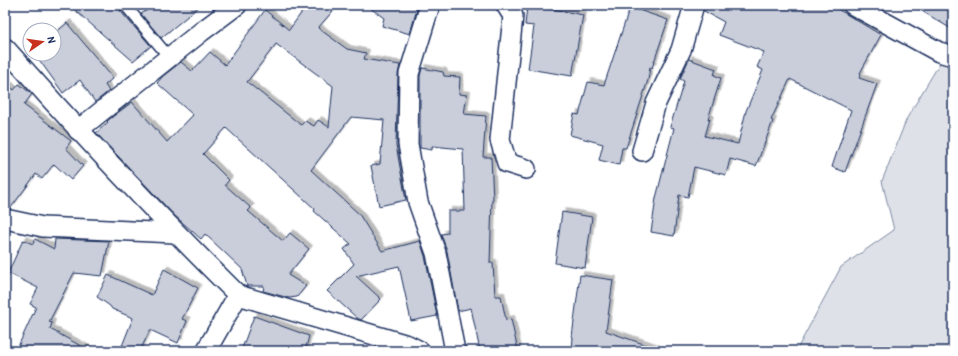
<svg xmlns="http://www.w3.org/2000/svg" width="958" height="356" viewBox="0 0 958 356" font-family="'Patrick Hand',sans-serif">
<defs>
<filter id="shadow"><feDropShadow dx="3.5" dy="-3.5" stdDeviation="0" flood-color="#0004"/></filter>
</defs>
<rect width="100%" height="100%" fill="#fff"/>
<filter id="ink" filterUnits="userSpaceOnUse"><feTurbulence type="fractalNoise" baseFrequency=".025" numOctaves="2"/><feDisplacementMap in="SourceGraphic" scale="8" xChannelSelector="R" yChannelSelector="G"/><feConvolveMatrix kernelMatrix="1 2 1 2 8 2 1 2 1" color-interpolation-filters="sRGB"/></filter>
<g filter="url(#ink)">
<path fill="#dee1e7" stroke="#7c88a2" d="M 941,61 L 953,65 L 953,351 L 796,351 L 841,267 L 894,230 L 882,181 L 907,118 Z"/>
<g fill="#caceda" stroke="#1b2f5e" fill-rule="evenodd" filter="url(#shadow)">
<path d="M 69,5 L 115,5 L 151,46 L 133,61 Z"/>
<path d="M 155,5 L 201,5 L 161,38 L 141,14 Z"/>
<path d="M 307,5 L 338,5 L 318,28 L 347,49 L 366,53 L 364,59 L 400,65 L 398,74 L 396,145 L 406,200 L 379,206 L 371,166 L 380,164 L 384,120 L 351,117 L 311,170 L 359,214 L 382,251 L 420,241 L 425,256 L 437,316 L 411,321 L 399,266 L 356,276 L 381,299 L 361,320 L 357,318 L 327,291 L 354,264 L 344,249 L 351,244 L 314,211 L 315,209 L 226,128 L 203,154 L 229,180 L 225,185 L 251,208 L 248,211 L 283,241 L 290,233 L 309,249 L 288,275 L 306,286 L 297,297 L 289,298 L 263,291 L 264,286 L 247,286 L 242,269 L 205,234 L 201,239 L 174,215 L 96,133 L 108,122 L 107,121 L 132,102 L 167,142 L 193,115 L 157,83 L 163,76 L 181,62 L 192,71 L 210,52 L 225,65 L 265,10 L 289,30 ZM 276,44 L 333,86 L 329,127 L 318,120 L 314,126 L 305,121 L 301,125 L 247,82 Z"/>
<path d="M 366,5 L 418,5 L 410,34 L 382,26 L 384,18 Z"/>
<path d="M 705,5 L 831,5 L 881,35 L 860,73 L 861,74 L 859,78 L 877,84 L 845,172 L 832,167 L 851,110 L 790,79 L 771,120 L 773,121 L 756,166 L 730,159 L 726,175 L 694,167 L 688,197 L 679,195 L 674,236 L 651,232 L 656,198 L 674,128 L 670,127 L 684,81 L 680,79 L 689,59 L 716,69 L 714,75 L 721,78 L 708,119 L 710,119 L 705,136 L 738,144 L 746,111 L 763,70 L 757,67 L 764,52 L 719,35 L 724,22 L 704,11 Z"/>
<path d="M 912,5 L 953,5 L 953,30 Z"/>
<path d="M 527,6 L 558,10 L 583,15 L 572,76 L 528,69 L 534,26 L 525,25 Z"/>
<path d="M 630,7 L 668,20 L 652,68 L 650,67 L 648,80 L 626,148 L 622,148 L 619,165 L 599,160 L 603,144 L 570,135 L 574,114 L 579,115 L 588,82 L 604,85 Z"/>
<path d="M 67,23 L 113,78 L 105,85 L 109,91 L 95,102 L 80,80 L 63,93 L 35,54 L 54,54 L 54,34 Z"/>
<path d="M 422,68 L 443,72 L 444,76 L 460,77 L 459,94 L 467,95 L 464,114 L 486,116 L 483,157 L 491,157 L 493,200 L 492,200 L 490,263 L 493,263 L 495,296 L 501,296 L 506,320 L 511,319 L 518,351 L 480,351 L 471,308 L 458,311 L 447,251 L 441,234 L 448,233 L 448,211 L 465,211 L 463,149 L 432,146 L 432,150 L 420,148 L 420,76 Z"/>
<path d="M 5,83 L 14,90 L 19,84 L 28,91 L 32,94 L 24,105 L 71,141 L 66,148 L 83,166 L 71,180 L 54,164 L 42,179 L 36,174 L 10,209 L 5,208 Z"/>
<path d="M 562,212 L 592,217 L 585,268 L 555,263 Z"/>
<path d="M 35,239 L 54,249 L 55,239 L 109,241 L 102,276 L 74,273 L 49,322 L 52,323 L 50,329 L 90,351 L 16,351 L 36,307 L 30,304 L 38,288 L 8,273 L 23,240 L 33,244 Z"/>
<path d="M 164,269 L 198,288 L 182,319 L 187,321 L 178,343 L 150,330 L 140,351 L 120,351 L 133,318 L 112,309 L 110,306 L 97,297 L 108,275 L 152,295 Z"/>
<path d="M 580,275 L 613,280 L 606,331 L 655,348 L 655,351 L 572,351 L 573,337 L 572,337 Z"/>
<path d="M 254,316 L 309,336 L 305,351 L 241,351 Z"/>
</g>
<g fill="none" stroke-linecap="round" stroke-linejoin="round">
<defs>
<path id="lane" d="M 125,5 L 169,57"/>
<g id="street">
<path d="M 430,5 L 409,74 L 408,144 L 418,202 L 436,253 L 455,351"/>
<path d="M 506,5 L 513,16 L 500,140 L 507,163 L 526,169"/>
<path d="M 853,5 L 939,52 L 953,56"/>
<path d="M 5,48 C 80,133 157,215 238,295 L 206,351"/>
<path d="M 78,130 L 201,32 L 237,5"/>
<path d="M 642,151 L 656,103 L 681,50 L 694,5"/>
<path d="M 5,219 L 43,227 L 175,233"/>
<path d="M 238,295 L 408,345 L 420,351"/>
</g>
</defs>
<use href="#lane" stroke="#1b2f5e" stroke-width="13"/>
<use href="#street" stroke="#1b2f5e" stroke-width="22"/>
<use href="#lane" stroke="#fff" stroke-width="10"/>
<use href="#street" stroke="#fff" stroke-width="19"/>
</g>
</g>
<rect width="958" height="356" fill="none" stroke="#fff" stroke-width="20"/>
<rect x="10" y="10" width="938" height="336" fill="none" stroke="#1b2f5e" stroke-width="1.5" filter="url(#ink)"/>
<g transform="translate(42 42) rotate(77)"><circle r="19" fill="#ffffff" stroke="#a4acbf"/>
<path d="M0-3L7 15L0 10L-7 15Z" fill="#c8321e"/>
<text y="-6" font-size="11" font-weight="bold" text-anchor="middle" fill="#1b2f5e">N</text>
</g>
</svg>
